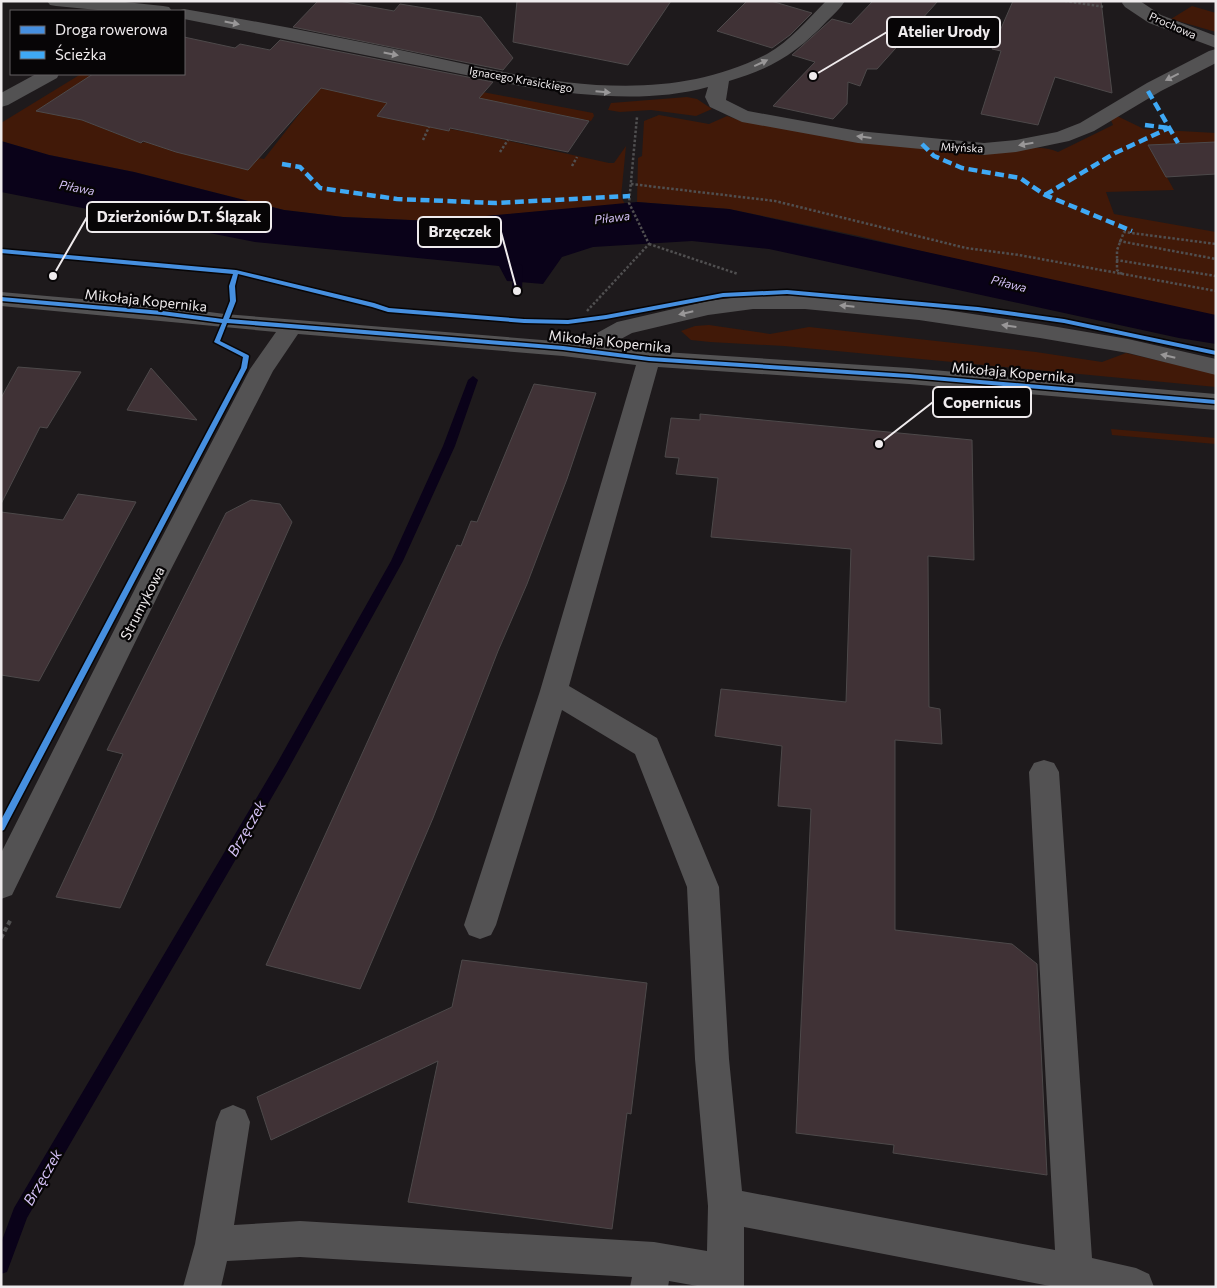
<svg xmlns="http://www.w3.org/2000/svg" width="1217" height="1288" viewBox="0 0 1217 1288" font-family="Commissioner,sans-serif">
<rect width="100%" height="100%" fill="#1e1a1c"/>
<g fill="#411908">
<path d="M 1192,6 L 1216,13 L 1216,32 L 1171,19 Z"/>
<path d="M 342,64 L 360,97 L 374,100 L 377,97 L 448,131 L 450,129 L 468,132 L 609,163 L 614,163 L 626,146 L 621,197 L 625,204 L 432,221 L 343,217 L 284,210 L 134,172 L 49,155 L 1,141 L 1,123 L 81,74 L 91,76 L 58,97 L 44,112 L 82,120 L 141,143 L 146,142 L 202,159 L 211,150 L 264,159 L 318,90 Z"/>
<path d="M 446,85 L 593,113 L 594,116 L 591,121 L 440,91 Z"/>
<path d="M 687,97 L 697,99 L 712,109 L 696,116 L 651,110 L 620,112 L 608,110 L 611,103 Z"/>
<path d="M 659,115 L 709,124 L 727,116 L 736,119 C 819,133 903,151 988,153 C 1011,153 1036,142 1058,152 L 1113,125 L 1110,118 L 1117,116 L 1144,129 L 1216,133 L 1216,142 L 1149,145 L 1174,190 L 1106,192 L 1114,214 L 1216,232 L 1216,316 L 942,256 L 859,236 L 729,209 L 637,202 L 638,158 L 642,156 L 644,121 Z"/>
<path d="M 709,325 L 770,334 L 809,327 L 1036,352 L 1102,362 L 1126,353 L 1216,374 L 1216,387 L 784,346 L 710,342 L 691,340 L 681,331 L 695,326 Z"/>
<path d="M 1111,429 L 1216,438 L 1216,444 L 1112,435 Z"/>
</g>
<path fill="#0a0219" d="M 1,141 L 49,155 L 134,172 L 284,210 L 343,217 L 432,221 L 637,202 L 729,209 L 1216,315 L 1216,344 L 1179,338 L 769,249 L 692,241 L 593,247 L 562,257 L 543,284 L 507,281 L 499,266 L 255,242 L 1,192 Z"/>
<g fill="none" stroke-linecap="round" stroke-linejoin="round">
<g fill="#0a0219" fill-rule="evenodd">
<path d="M 518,263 L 523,266 L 522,291 L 517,294 L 512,291 L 513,266 Z"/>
<path d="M 473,376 L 478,380 L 455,446 L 403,561 L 286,773 L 27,1218 L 7,1272 L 1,1274 L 1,1243 L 14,1208 L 276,765 L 391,561 L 443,446 L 468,380 Z"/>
</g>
</g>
<g fill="#403236" stroke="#4d494a">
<path d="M 318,1 L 339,1 L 394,11 L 400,4 L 481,17 L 513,58 L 503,70 L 293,27 Z"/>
<path d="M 517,1 L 671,1 L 628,65 L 513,42 Z"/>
<path d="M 747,1 L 771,1 L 812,13 L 790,35 L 772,48 L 717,31 Z"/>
<path d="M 873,1 L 938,1 L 877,69 L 867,69 L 860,86 L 848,82 L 847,104 L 833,119 L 773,106 L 815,62 L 792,55 L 832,19 L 851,24 Z"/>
<path d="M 1013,1 L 1101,1 L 1112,93 L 1055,77 L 1038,125 L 981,114 L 1001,51 L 992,49 Z"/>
<path d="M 184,37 L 235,48 L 240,44 L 270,50 L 280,40 L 493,82 L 479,98 L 589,121 L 568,152 L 450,128 L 449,131 L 377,116 L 387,103 L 321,88 L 248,170 L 176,152 L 143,141 L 141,143 L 82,120 L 36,111 L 93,74 L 184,74 Z"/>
<path d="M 1216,142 L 1216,174 L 1166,177 L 1148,145 Z"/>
<path d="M 18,367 L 81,372 L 47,428 L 40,427 L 1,504 L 1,398 Z"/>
<path d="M 151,368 L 197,420 L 127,410 Z"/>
<path d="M 534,384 L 596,393 L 567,479 L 527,584 L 498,651 L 433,818 L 360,989 L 266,965 L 457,545 L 461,546 L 471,521 L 477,522 Z"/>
<path d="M 700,414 L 972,440 L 974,560 L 928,556 L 929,707 L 940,709 L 942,744 L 895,740 L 895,930 L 1012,944 L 1037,964 L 1047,1175 L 893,1153 L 894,1145 L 796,1133 L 811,809 L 778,806 L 782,746 L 715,736 L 721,689 L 846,702 L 851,549 L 711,537 L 718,478 L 676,474 L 679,458 L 665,457 L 671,418 L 700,420 Z"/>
<path d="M 78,494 L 136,502 L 39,681 L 1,675 L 1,512 L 63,520 Z"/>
<path d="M 251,500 L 280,504 L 292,522 L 120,908 L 56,897 L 123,754 L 107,750 L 226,513 Z"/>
<path d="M 462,960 L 647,983 L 631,1114 L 627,1113 L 612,1229 L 408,1202 L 438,1061 L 271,1140 L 257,1097 L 452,1007 Z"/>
</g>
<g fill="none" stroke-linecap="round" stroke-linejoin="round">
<g stroke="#504f50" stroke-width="2.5" stroke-dasharray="2.5 2" stroke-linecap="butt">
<path d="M 1065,1 L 1105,7"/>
<path d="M 423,140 L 429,127"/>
<path d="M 500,152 L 508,140"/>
<path d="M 572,166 L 577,157"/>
<path d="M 631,184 L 775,201 L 966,248 L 1019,255 L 1216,291"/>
<path d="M 1119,241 L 1216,259"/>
<path d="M 649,244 L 738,274"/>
<path d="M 1116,260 L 1216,276"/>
<path d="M 1122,274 L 1117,270 L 1117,250 L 1124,232 L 1216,244"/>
<path d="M 587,311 L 649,244 L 629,203 L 637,117"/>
</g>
<path stroke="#504f50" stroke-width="4" stroke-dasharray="4.5 3" stroke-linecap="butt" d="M 1,938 L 11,919"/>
<g fill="#535253" fill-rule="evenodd">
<path d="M 47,1 L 116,1 L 163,6 L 169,7 L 172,11 L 108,11 L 56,6 L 50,5 Z"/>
<path d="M 826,1 L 845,1 C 840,9 833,15 827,21 C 797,53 771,69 729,81 L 726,100 L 748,111 L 858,131 L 984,143 L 1016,140 L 1057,132 L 1080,123 L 1147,83 L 1209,51 L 1216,49 L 1216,63 L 1161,91 L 1094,131 L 1069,141 L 1016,152 L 984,155 L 858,143 L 742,122 L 710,107 L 705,97 L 708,87 C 649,103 586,96 526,87 L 184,19 L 184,11 L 177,11 L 184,9 C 256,21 328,35 400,50 C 519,75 651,114 767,54 C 790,41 807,20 826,1 Z"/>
<path d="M 1123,1 L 1140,1 L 1161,15 L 1216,36 L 1216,48 L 1149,23 L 1125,7 L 1122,3 Z"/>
<path d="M 36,74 L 59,74 L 57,78 L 8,105 L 1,107 L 1,93 Z"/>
<path d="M 1,292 L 162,306 L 225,314 L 579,343 L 617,322 L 708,301 L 753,295 L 805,295 L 919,306 L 1040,324 L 1128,339 L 1216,359 L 1216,375 L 1128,353 L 1040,338 L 919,320 L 805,309 L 753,309 L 708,315 L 632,333 L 608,346 L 649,351 L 909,368 L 1216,394 L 1216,410 L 909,384 L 658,367 L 569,686 L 657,738 L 719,887 L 729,1059 L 742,1191 L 1055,1250 L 1029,772 L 1034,763 L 1044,760 L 1054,763 L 1059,772 L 1092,1258 L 1136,1268 L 1149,1274 L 1154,1287 L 1055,1287 L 744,1227 L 744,1287 L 703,1287 L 669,1281 L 668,1287 L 630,1287 L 632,1277 L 300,1257 L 227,1261 L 221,1287 L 183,1287 L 195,1244 L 216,1122 L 221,1110 L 233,1105 L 245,1110 L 250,1122 L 234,1225 L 300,1221 L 654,1242 L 707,1251 L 708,1206 L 695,1059 L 687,887 L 635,754 L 562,710 L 496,925 L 491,935 L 480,939 L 469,935 L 464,925 L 540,691 L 636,365 L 563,356 L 298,334 L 273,371 L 165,581 L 12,895 L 1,899 L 1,853 L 139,581 L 250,369 L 276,332 L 1,306 Z"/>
</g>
<g stroke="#3fa9f5" stroke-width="4.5" stroke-dasharray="9 4.5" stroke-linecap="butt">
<path d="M 1148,91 L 1178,143"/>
<path d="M 1145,125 L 1169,128"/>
<path d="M 922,144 L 934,156 L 962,168 L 1020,178 L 1045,195 L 1132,231"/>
<path d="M 282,164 L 300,167 L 320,188 L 397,199 L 496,203 L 630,196"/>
<path d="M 1045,195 L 1115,153 L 1169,128"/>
</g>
<defs>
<path id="cycleway" d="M 1,249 L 236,270 L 374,303 L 389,308 L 524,319 L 568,320 L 606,315 L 723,293 L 787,290 L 978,307 L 1064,319 L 1216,351 L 1216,355 L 1064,323 L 978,311 L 787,294 L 723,297 L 606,319 L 568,324 L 524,323 L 388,312 L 372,307 L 238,274 L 235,286 L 236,301 L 229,319 L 563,346 L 649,357 L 909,374 L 1216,400 L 1216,404 L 909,378 L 649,361 L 563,350 L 227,323 L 220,341 L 248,355 L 249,356 L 247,368 L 4,830 L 1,831 L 1,820 L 241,368 L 243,357 L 214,342 L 222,323 L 162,315 L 1,301 L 1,297 L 162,311 L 223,319 L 230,301 L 229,286 L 233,274 L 1,253 Z"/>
</defs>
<use href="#cycleway" stroke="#070506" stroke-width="3"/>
<use href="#cycleway" fill="#468fdf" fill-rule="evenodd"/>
</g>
<defs><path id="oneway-solid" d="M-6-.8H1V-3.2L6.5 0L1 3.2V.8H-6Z" transform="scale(1.25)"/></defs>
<g fill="#999798">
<use href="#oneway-solid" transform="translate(232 23) rotate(11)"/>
<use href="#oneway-solid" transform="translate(391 54) rotate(11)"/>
<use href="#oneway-solid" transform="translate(761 63) rotate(-25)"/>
<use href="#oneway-solid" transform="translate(1172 77) rotate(153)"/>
<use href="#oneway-solid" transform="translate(603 92) rotate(5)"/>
<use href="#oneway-solid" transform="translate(864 137) rotate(-173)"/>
<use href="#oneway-solid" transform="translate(1026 144) rotate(170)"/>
<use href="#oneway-solid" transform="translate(847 306) rotate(-174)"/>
<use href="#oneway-solid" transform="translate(686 313) rotate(167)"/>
<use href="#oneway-solid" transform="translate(1009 326) rotate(-172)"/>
<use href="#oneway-solid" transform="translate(1168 356) rotate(-167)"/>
</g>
<g text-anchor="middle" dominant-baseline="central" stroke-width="4.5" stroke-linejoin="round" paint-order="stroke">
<g font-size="11" fill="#efebed" stroke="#070506">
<text transform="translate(1173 25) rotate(24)">Prochowa</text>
<text transform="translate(521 79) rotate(10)">Ignacego Krasickiego</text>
<text transform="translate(962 147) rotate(3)">Młyńska</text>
</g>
<g font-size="12" font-style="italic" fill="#d4c1f6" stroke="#070506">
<text transform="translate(77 187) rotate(11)">Piława</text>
<text transform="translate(612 217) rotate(-7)">Piława</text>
<text transform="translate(1009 283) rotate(14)">Piława</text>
</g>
<g font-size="14" fill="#efebed" stroke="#070506">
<text transform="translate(146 300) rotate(6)">Mikołaja Kopernika</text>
<text transform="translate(610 341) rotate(6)">Mikołaja Kopernika</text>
<text transform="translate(1013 372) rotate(5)">Mikołaja Kopernika</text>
<text transform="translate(142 603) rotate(-63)">Strumykowa</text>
</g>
<g font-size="15" font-style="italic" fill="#d4c1f6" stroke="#070506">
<text transform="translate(246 828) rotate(-60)">Brzęczek</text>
<text transform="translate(42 1177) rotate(-60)">Brzęczek</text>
</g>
</g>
<path fill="none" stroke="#efebed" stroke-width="2" d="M813 76L887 32M53 276L87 217M517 291L501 232M879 444L933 402"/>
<g fill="#efebed" stroke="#070506" stroke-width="2">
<circle cx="813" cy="76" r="5"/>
<circle cx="53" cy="276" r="5"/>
<circle cx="517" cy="291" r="5"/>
<circle cx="879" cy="444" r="5"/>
</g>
<g fill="#070506" stroke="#efebed" stroke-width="2">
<rect x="887" y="17" width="113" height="30" rx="5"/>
<rect x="87" y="202" width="184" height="30" rx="5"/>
<rect x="418" y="217" width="83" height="30" rx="5"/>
<rect x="933" y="387" width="98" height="30" rx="5"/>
</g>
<g font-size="15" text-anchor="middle" font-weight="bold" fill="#efebed">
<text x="944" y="37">Atelier Urody</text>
<text x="179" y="222">Dzierżoniów D.T. Ślązak</text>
<text x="460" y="237">Brzęczek</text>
<text x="982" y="408">Copernicus</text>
</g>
<rect width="1217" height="1288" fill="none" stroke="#efebed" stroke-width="5"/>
<rect x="10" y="10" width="175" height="65" fill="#070506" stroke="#646162"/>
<rect x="20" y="26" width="25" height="8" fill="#468fdf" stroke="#646162"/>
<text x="55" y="35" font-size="15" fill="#efebed">Droga rowerowa</text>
<rect x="20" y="51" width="25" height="8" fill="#3fa9f5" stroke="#646162"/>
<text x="55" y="60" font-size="15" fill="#efebed">Ścieżka</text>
</svg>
